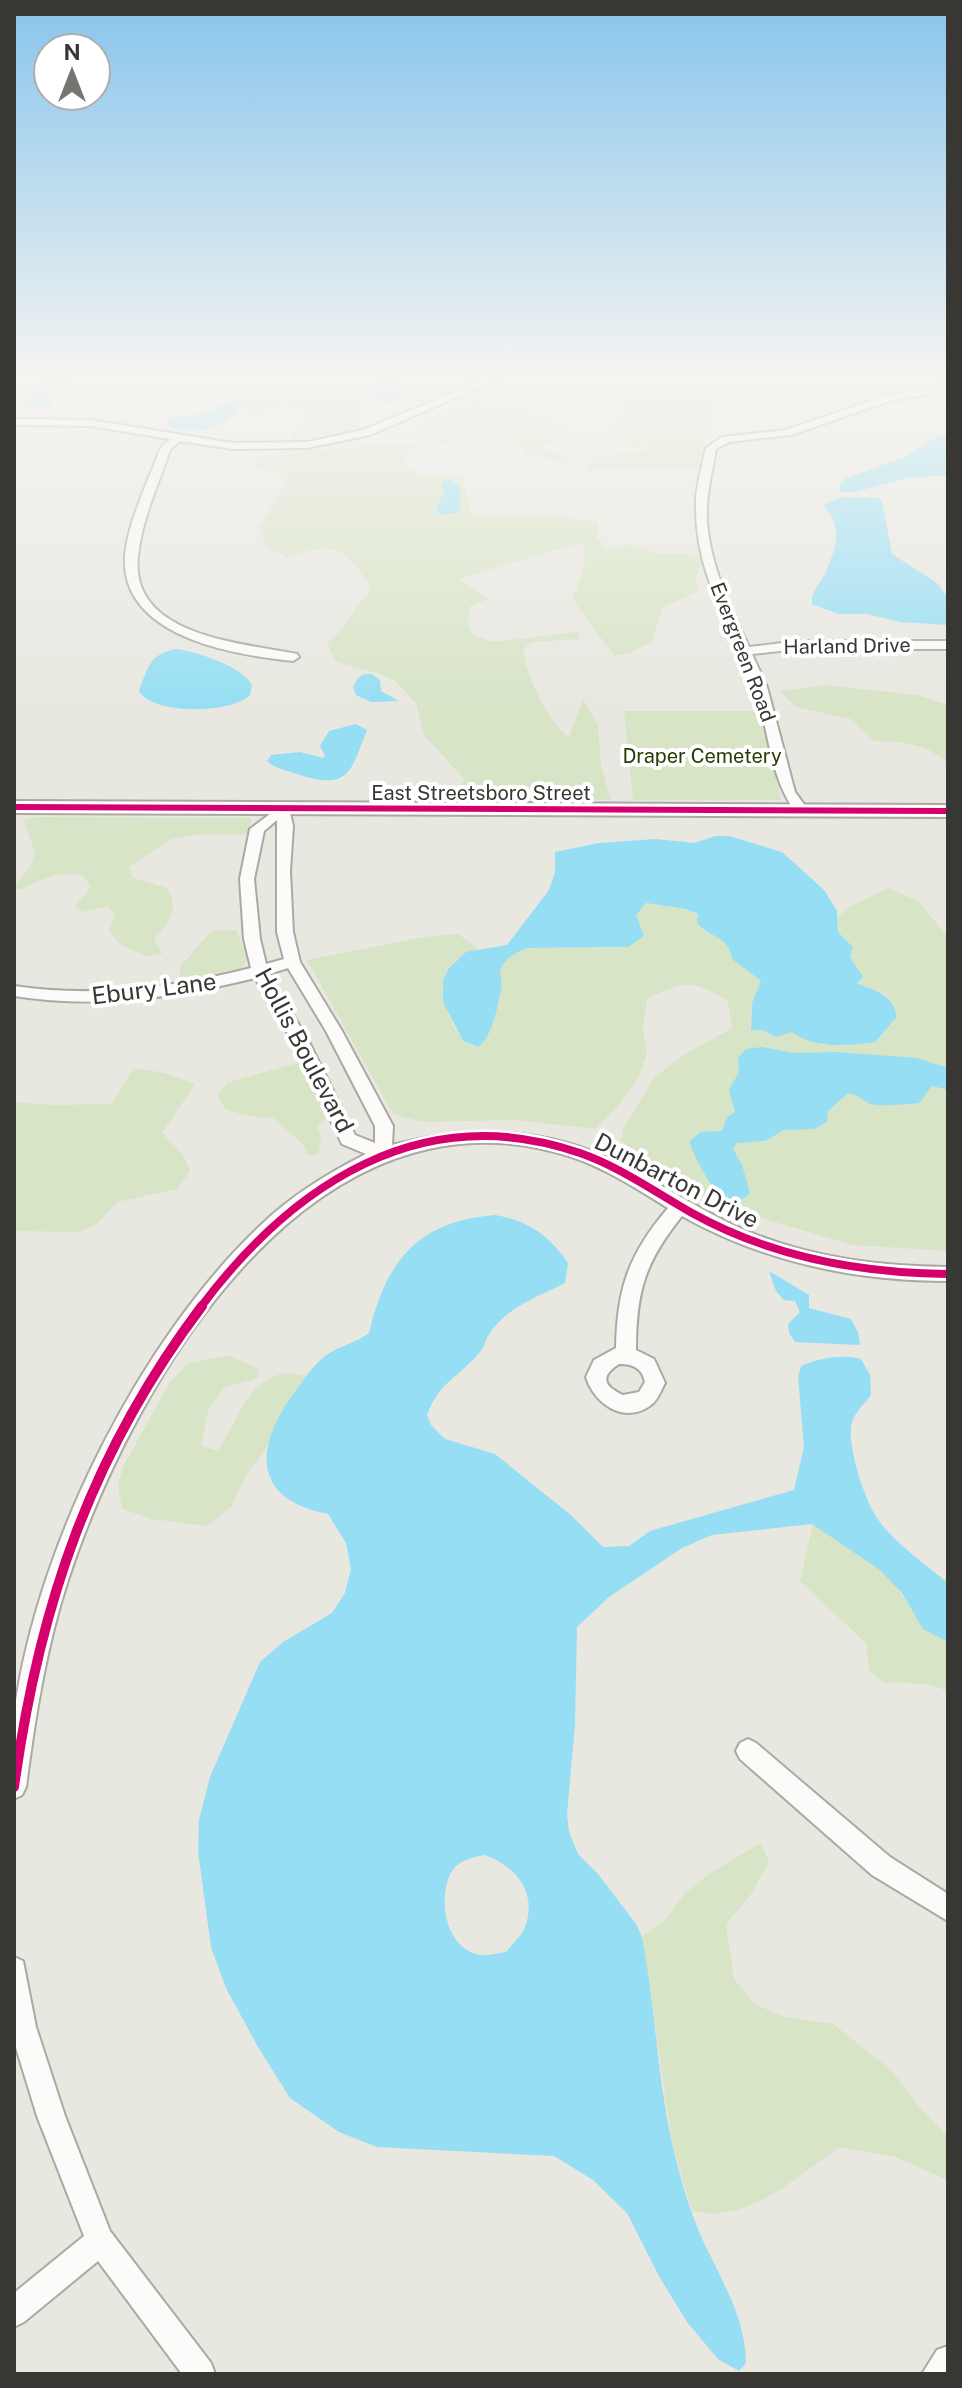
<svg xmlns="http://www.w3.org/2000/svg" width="962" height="2388" viewBox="0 0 962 2388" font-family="'Public Sans',sans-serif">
<rect width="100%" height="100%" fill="#e8e7e0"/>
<g fill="#d7e4c6">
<path d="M 243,375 L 482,375 L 449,386 L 421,403 L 362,394 L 369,404 L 354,415 L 356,422 L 368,427 L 290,441 L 293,434 L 308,425 L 306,413 C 287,400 271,412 251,417 C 227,401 244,398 243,375 Z"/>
<path d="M 549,375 L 738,375 L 747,397 L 711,405 L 699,468 L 588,470 L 588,464 L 594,457 L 642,452 L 652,447 C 641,443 630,449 619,445 L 627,442 L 610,433 L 610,427 L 622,421 L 620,412 L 623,405 L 586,394 L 578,383 Z"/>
<path d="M 472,400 L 503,401 L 559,424 L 564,432 L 572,434 L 540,447 L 573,461 L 567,463 L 526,455 C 512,413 452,453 430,441 L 439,432 L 439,428 L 412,426 Z"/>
<path d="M 389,442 L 418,444 L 406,454 L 406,467 L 420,474 L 461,475 L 472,515 L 555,516 L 598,522 L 597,537 L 607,551 L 626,544 L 661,554 L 689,554 L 703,560 L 695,579 L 699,591 L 663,607 L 651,642 L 629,653 L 614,656 L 572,598 C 581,580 589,562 582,542 L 459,579 L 489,599 L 470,606 L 468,620 L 472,635 L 493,642 L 577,632 L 581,639 L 532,642 L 523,649 C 527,677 546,721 569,737 L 583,700 L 598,725 L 601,766 L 611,800 L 454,799 L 464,779 L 424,735 L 416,703 L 395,681 L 380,674 L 336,662 L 327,644 C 346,628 354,607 372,590 C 348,549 335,539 287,558 L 266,546 L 258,528 C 266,514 284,492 286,477 L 249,462 L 256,458 Z"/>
<path d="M 826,685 L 916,695 L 948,705 L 948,763 C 927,744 902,741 874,741 L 851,719 L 796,707 L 780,691 Z"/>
<path d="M 624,711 L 762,711 L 781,800 L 633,800 Z"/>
<path d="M 37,817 L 251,818 L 248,835 L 202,834 L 172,839 L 129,867 L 133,878 L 167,888 C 180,908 169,924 154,939 L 162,954 L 148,956 L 122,946 L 109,931 L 115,914 L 108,907 L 80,912 L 75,906 L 91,887 L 84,876 C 61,870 42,879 21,890 L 14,887 L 32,864 L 35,853 L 24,820 Z"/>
<path d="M 889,888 L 918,901 L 948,937 L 948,1251 L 853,1245 L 717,1205 L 621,1141 L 623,1129 L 655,1077 L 681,1057 L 732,1028 L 728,1001 C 692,979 684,981 647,999 L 643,1029 L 647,1054 L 638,1078 L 616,1108 L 595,1129 L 515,1120 L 422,1122 L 393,1114 L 307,960 L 424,937 L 458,934 L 479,949 C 440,959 435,989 452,1022 C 458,1035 463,1045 478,1047 C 493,1036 497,1008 501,990 C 503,984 500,976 500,972 C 502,960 517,951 528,948 L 619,948 L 637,920 L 636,915 L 645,903 L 686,909 L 698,915 L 701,929 C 716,938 730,939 732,959 L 761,981 L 752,1003 L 750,1027 L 792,1032 L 823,1045 L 859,1044 L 875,1042 L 895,1021 L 886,994 L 857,983 L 863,977 L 850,957 L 853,947 L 838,932 L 839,916 L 852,905 Z"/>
<path d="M 236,930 L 248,959 L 241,968 L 180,980 L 180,967 L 211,931 Z"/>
<path d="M 302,1062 L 326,1104 L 327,1116 L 317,1126 L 321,1138 L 318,1154 L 308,1155 L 302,1143 L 272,1117 L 258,1118 L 226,1110 L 218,1095 L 228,1082 Z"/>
<path d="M 134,1068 L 165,1073 L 195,1084 L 162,1133 L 183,1155 L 190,1171 L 177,1189 L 117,1202 L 97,1224 L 78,1232 L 14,1231 L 14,1161 L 18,1158 L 14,1154 L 14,1102 L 50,1105 L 111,1104 Z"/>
<path d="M 228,1355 L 259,1369 L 257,1378 L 224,1387 L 208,1410 L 201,1446 L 218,1451 C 236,1425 246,1381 282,1374 C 289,1372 300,1375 307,1376 L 286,1404 L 265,1450 L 246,1475 L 232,1506 L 207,1526 L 152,1519 L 122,1509 L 118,1486 L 123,1467 L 170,1382 L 187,1364 Z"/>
<path d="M 813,1524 C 835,1538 860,1552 880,1570 C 909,1595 913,1626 948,1642 L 948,1691 L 928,1684 L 883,1682 L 869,1671 L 866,1643 L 800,1581 Z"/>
<path d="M 761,1843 L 769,1861 L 752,1893 L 726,1924 L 734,1979 L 754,2004 L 785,2017 L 833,2024 L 891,2070 L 918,2106 L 948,2137 L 948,2180 L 895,2157 L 840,2147 C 795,2177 750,2224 692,2211 L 672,2143 L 642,1937 L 667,1918 L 685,1893 L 709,1874 Z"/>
</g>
<g fill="#95def3" fill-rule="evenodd">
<path d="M 386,378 L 395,379 L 397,382 L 391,386 L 411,395 L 414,400 L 399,398 L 397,403 L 383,403 L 370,398 L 368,386 Z"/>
<path d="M 55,379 L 71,382 L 53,390 L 55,397 L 49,406 L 24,407 C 25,391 39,381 55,379 Z"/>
<path d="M 226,401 L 237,403 L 238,412 C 221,431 189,437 166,424 L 172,416 L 204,414 Z"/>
<path d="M 938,436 L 948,436 L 948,475 L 906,478 L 855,492 L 839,492 L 840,483 L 847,478 L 907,456 Z"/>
<path d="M 450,480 L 460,486 L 460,508 L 456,513 L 440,515 L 436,510 L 444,492 L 441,482 Z"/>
<path d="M 841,497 L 879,498 L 882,501 L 892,554 L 937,583 L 948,598 L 948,625 L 901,622 L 867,614 L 839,614 L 812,604 C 811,590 820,585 825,574 C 835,551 844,528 825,508 L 825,504 Z"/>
<path d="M 176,649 C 196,651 243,667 252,685 L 250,695 C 232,714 152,715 139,691 C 148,668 149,654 176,649 Z"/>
<path d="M 372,674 L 380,680 L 381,691 L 399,701 L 371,702 L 356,695 L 353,687 C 358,677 361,673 372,674 Z"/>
<path d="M 356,724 L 367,730 C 351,770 350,791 300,775 C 289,771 275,769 267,761 L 271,755 L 300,752 L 323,758 L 325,756 L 320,746 L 329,731 Z"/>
<path d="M 716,836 L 729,836 L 782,852 L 824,890 L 837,911 L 838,932 L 853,947 L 850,957 L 863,977 L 857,983 C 878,992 891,993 897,1017 L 875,1042 C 847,1046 815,1049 792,1032 L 776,1037 L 763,1030 L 751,1030 L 752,1003 L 761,981 L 732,959 C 729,934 708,939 697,922 L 698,914 L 686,909 L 646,903 L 636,915 L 644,936 L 628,947 L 528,948 C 517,951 502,960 500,972 C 500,976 503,984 501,990 C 497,1008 493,1036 478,1047 L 463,1041 L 443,1002 L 443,980 L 449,968 L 466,952 L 507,945 L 549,890 L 555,872 L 555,852 L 599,843 L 656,839 L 694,843 Z"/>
<path d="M 762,1047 L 794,1053 L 836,1052 L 917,1058 L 948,1068 L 948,1095 L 945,1089 L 932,1086 L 919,1103 C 909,1104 878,1107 871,1104 C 860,1100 860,1094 847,1094 L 828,1111 L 827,1122 L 814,1129 L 784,1130 L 765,1141 L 737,1143 L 733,1149 L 742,1165 L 750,1193 L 741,1200 L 741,1206 C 736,1207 733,1208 728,1206 C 719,1201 690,1152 690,1141 L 701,1132 L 722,1131 L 727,1117 L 735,1112 L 729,1090 L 739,1072 L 738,1058 L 746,1049 Z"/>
<path d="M 495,1215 C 528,1220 550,1236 568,1263 L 565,1283 C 538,1297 511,1305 491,1331 C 486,1337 485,1347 479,1353 C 459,1377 439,1382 427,1415 L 431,1425 L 445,1439 L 495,1454 L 572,1516 L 603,1547 L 629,1546 L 650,1531 L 794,1490 L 804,1447 L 798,1377 L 801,1366 C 820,1358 841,1354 861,1359 L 870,1375 L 871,1395 C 864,1404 853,1414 851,1426 C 848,1449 865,1502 879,1521 C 897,1545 925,1564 948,1583 L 948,1642 L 923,1629 L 902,1593 L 880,1570 L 812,1524 L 712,1535 L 682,1548 L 609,1597 L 577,1627 L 575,1724 L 567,1814 L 569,1832 L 578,1854 L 598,1874 L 636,1924 L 642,1937 C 655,2005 657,2075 672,2143 C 681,2182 693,2224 712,2259 C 729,2294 745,2322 746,2363 L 739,2371 L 718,2359 L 687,2322 L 660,2278 L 627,2213 L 593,2180 L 554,2156 L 377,2147 L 339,2132 L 290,2098 L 258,2047 L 226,1988 L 211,1947 L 198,1851 L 199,1820 L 210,1777 L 260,1662 L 283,1642 L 332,1613 L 345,1593 L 351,1569 L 346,1543 L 328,1514 C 248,1499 256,1442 297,1389 C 305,1378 314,1365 325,1356 C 339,1346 356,1343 369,1333 C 386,1261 418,1221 495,1215 ZM 485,1855 C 516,1866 538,1893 525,1927 C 522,1936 512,1944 506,1952 C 498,1953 488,1956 481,1955 C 446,1951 436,1898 452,1871 C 459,1860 473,1857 485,1855 Z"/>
<path d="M 769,1271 L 809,1295 L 809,1308 L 851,1319 L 858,1332 L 860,1345 L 795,1342 L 789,1333 L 788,1324 L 800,1312 L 795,1301 L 784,1300 L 776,1291 Z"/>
</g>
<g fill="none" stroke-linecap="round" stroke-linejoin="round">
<defs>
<g id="minor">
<path d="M 495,375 L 508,375 L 370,435 L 307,448 L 233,449 L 180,441 L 170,450 C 158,485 142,519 138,556 C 129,637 243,643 297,654 L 299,657 L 293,661 C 237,655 130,639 125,566 C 123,531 148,483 160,449 L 170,439 L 90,426 L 14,425 L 14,419 L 90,420 L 233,443 L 307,442 L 363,430 Z"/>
<path d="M 948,384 L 948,390 L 890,401 L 791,435 L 729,442 L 716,449 C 713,468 708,486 707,505 C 704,552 729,606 749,647 L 798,641 L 948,641 L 948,649 L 798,649 L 752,654 L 767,687 L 795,792 L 808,810 L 801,814 L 796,813 C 768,774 770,730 754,687 C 732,624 696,579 696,508 C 695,489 702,467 706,448 L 722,437 L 786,430 L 884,396 Z"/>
<path d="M 282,805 L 289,809 L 293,826 L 290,871 L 293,932 L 300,962 L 342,1031 L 393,1126 L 392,1145 C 467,1125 547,1127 617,1162 C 665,1185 707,1216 757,1235 C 818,1259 883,1266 948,1267 L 948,1281 C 854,1281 764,1262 682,1216 C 645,1262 636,1291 636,1350 L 654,1359 L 665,1383 C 661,1390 658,1400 651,1405 C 625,1425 594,1404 586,1377 L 594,1360 L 616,1348 C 617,1288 629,1254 668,1208 C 637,1189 607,1169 572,1157 C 315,1073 135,1377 68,1580 C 46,1647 35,1718 26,1787 L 22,1795 L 14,1799 C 14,1770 10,1737 15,1708 C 38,1544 140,1339 261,1225 C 292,1195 328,1173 366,1154 L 342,1144 L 293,1042 L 255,978 C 175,998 96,1009 14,996 L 14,986 C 94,998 173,988 251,968 L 244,939 L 240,879 L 250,829 ZM 277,820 L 277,932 L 284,959 L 266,964 L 260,939 L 254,879 L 264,831 ZM 288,968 L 326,1031 L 375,1126 L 375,1143 L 355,1135 L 309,1042 L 269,974 ZM 619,1364 C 633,1364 642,1368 645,1382 L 639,1392 L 623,1395 C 603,1386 600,1376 619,1364 Z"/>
<path d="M 748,1739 L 756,1743 L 890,1857 L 948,1894 L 948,1921 L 872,1875 L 740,1759 L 736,1751 L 740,1743 Z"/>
<path d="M 14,1957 L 23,1961 L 36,2027 L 65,2116 L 110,2231 L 211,2363 L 215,2374 L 182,2374 L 98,2261 L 24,2322 L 14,2327 L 14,2293 L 84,2236 L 37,2116 L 14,2041 Z"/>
<path d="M 948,2346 L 948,2374 L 922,2374 L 937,2350 Z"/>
</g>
<path id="secondary" d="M 14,801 L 948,805 L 948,817 L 14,813 Z"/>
</defs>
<use href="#minor" stroke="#aaa9a4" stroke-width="4"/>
<use href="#secondary" stroke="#aaa9a4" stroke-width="4"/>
<use href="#minor" fill="#fcfbfa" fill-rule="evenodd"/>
<use href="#secondary" fill="#fcfbfa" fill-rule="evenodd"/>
<defs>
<path id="cycleway-far2" d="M 14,807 L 948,811"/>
<path id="cycleway-far1" d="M 200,1308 C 292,1185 421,1098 580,1153 C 620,1167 655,1192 692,1213 C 771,1257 858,1273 948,1274"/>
<path id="cycleway" d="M 14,1787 C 39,1606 91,1453 202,1306"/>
</defs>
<use href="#cycleway-far2" stroke="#fff" stroke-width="10"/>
<use href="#cycleway-far1" stroke="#fff" stroke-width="13"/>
<use href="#cycleway" stroke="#fff" stroke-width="15"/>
<use href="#cycleway-far2" stroke="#d6006c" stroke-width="6"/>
<use href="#cycleway-far1" stroke="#d6006c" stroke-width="8"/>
<use href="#cycleway" stroke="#d6006c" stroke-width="10"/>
</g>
<linearGradient id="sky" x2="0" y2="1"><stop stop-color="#87c5ec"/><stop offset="0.53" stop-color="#f5f4f1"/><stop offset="1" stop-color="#f5f4f1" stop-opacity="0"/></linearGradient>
<rect width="962" height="709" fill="url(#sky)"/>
<g text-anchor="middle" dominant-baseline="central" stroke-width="8" stroke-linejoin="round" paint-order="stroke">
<g font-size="20" fill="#383733" stroke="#fff">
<text transform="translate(847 646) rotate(-1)">Harland Drive</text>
<text transform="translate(743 652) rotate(69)">Evergreen Road</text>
<text x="481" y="793">East Streetsboro Street</text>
</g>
<g font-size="20" fill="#273d05" stroke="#fff">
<text x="702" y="756">Draper Cemetery</text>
</g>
<g font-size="24" fill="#383733" stroke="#fff">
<text transform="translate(154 988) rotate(-7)">Ebury Lane</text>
<text transform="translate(305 1050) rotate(62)">Hollis Boulevard</text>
<text transform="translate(677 1180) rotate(27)">Dunbarton Drive</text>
</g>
</g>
<rect width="962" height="2388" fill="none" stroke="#383733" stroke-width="32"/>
<g transform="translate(72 72)"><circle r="38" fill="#ffffff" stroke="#afafad" stroke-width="2"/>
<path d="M0-6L14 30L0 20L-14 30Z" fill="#767570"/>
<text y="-12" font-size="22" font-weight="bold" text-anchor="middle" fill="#383733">N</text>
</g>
</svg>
